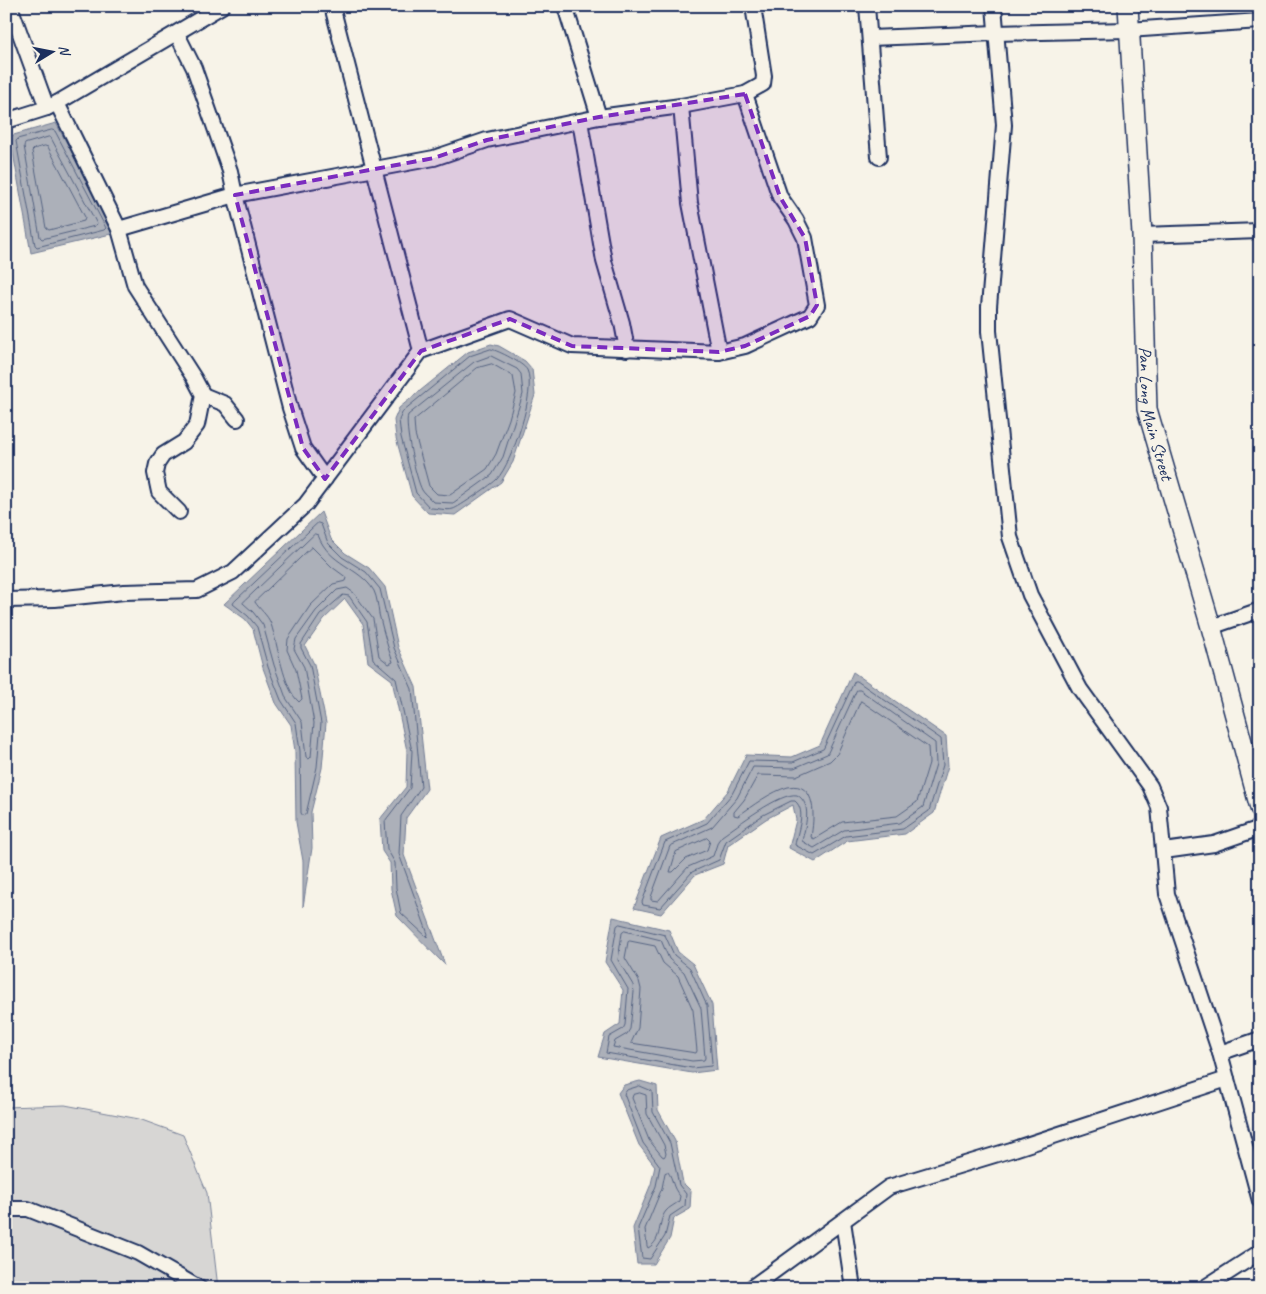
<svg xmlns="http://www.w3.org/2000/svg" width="1266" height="1294" viewBox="0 0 1266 1294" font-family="Caveat,sans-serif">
<rect width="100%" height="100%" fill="#f7f3e8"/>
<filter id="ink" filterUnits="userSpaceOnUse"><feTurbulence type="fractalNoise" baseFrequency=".02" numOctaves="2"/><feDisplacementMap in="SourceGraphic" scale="10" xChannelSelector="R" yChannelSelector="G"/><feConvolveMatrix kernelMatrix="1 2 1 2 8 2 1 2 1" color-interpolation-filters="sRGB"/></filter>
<g filter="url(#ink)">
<path fill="#d7d6d4" stroke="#798299" d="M 65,1105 L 139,1119 L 183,1135 L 207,1193 L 218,1288 L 6,1288 L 6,1107 Z"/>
<g fill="#acb0b9" stroke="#727c95">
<path d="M 56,123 L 115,233 L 31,253 L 10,136 Z"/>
<path d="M 491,344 L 499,346 L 525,361 L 532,369 L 535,395 L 513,462 L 501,482 L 455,515 L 428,513 L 412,496 L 396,438 L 394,420 L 399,408 L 468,352 Z"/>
<path d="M 321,512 L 331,539 L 345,553 L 369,568 L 385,587 L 398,647 L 416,687 L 427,789 L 406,818 L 404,855 L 445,965 L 397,916 L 391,889 L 390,863 L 382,851 L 380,819 L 406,787 L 407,751 L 392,680 L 368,662 L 363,624 L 345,599 L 324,619 L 305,646 L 314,664 L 326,723 L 322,768 L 311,812 L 312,848 L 303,907 L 303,861 L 296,822 L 295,751 L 291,725 L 276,703 L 263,668 L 253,629 L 245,619 L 224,604 Z"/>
<path d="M 853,672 L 946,736 L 948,766 L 934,813 L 905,834 L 847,841 L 815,862 L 789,848 L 796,820 L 793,805 L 766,819 L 728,845 L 723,864 L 695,875 L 661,914 L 634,908 L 661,838 L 704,819 L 728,791 L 746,755 L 792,757 L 820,745 Z"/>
<path d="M 613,917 L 669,930 L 678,952 L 693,964 L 712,1005 L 717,1070 L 692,1073 L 598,1057 L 605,1034 L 620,1024 L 623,990 L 605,962 Z"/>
<path d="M 640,1081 L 657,1086 L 658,1110 L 675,1141 L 683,1183 L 691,1191 L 690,1209 L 674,1218 L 670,1238 L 654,1264 L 637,1264 L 633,1228 L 651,1184 L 655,1166 L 639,1145 L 618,1093 L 624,1085 Z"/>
</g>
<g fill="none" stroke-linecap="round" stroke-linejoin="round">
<g stroke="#556382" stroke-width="1">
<path d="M 52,130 L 55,131 L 106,228 L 104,230 L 37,247 L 35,245 L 16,141 L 18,139 Z"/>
<path d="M 49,137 L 51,138 L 97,224 L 95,226 L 42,239 L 40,237 L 24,146 L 25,144 Z"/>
<path d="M 45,146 L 48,147 L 85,217 L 84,221 L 49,230 L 46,228 L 32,151 L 34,149 Z"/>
<path d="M 491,349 C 499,351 523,363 527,370 C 537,390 512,463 497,479 C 494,483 458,508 453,509 C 447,511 437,508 430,508 L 416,493 L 401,437 L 399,420 L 403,411 L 470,356 Z"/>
<path d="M 491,356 L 517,369 L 521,374 L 523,394 L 503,457 L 492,475 L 453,503 L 433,502 C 430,498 424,494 422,490 C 416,479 404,426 408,415 L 474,362 Z"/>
<path d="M 492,364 L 513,376 L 516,393 L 509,419 L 496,454 L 487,469 L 450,495 L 437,494 L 429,486 L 415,434 L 414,420 L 477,368 Z"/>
<path d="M 318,523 L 321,524 L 328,543 L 342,557 L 366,572 L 380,589 L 394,648 L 412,689 L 421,787 L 401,816 L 399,854 L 428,934 L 427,937 L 401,913 L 396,888 L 395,863 L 387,849 L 385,821 L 410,788 L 412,751 L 396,679 L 373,659 L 367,622 L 349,596 L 343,595 L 320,615 L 301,644 L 301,648 L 310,665 L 321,723 L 317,767 L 306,814 L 303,816 L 301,813 L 300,751 L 296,723 L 281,700 L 268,667 L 257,627 L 248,616 L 233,604 L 234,602 Z"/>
<path d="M 315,534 L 318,535 C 329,565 360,567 374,591 C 377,597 378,607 379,614 C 383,630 387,646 393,662 L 389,664 L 379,656 L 373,619 L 354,593 L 347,588 L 337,590 L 316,611 L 296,639 L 294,649 L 304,667 L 314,723 L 311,757 L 309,759 L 306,757 L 302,722 L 286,698 L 274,665 L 263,625 L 253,612 L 243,603 Z"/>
<path d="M 312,547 L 332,567 L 347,578 L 346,581 L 333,584 L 310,606 L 288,639 L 287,650 L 296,670 L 302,699 L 299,702 C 283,688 278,645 271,624 C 268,615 259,609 255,602 Z"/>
<path d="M 855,681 L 857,681 L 941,739 L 943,765 L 929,811 L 903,829 L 846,836 L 814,855 L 795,845 C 797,832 807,811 795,801 L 791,801 L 763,815 L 726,841 L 719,860 L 692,872 L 660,908 L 643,905 L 642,902 L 665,842 L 707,823 L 732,794 L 749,761 L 793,762 L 823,749 Z"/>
<path d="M 857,690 L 860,690 L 935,743 L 936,764 L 923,807 L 900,823 L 844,830 L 814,848 L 802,841 C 805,827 813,804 797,795 C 780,792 737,826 722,836 L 718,841 L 713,856 L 688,867 L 658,901 L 651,900 L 651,897 L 670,846 L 712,827 L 737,798 L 753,767 L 794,768 L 827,754 Z"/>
<path d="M 861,701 L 928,747 L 929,763 L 917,802 L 897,816 L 842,822 L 814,839 L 811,837 C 814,820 818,781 788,787 C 772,791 752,806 738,816 L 734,815 L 734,812 L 744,800 L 758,775 L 796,776 L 830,761 L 837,754 Z"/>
<path d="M 707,838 L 710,841 L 707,850 L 686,859 L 673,872 L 670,872 L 676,852 Z"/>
<path d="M 620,924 L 665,935 L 674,955 L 690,968 L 707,1006 L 712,1063 L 711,1066 L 692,1068 L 606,1053 L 609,1037 L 623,1029 L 625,1025 L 628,989 L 611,960 L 617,926 Z"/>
<path d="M 625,931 L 661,940 L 669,959 L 684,972 L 701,1008 L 705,1058 L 704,1060 L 692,1061 L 613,1047 L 615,1041 L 627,1034 L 630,1029 L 634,992 L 633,985 L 618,960 L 622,933 Z"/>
<path d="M 630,941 L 655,946 L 663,963 L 678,976 L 693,1010 L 697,1051 L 696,1053 L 631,1043 L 638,1028 L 641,989 L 639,981 L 625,958 L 628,942 Z"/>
<path d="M 640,1086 L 652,1091 L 653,1112 L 670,1143 L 679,1185 L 686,1194 L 685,1206 L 670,1216 L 665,1236 L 650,1259 L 642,1258 L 638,1228 L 656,1186 L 660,1166 L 643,1143 L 624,1094 L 627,1090 Z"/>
<path d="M 640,1093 L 646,1095 L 647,1114 L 664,1145 L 666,1154 L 664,1157 L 662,1156 L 649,1140 L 632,1098 L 633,1095 Z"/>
<path d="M 668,1172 C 674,1180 671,1186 680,1196 L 679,1201 C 675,1205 669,1207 666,1211 C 657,1222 663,1240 648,1248 L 647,1246 L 645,1229 L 662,1188 L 665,1173 Z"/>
</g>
<defs>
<g id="street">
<path d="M 10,6 L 47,108"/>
<path d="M 332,6 L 421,351"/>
<path d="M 565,6 L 599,117"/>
<path d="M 867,6 L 879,157"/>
<path d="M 994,6 L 1004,125 L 989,307 L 989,331 L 1010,537 L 1030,595 L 1080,689 L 1150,786 L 1159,807 L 1167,894 L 1220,1053 L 1260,1201"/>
<path d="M 177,34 L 194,68 L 230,171 L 235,195 L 290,408 L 303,448 L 325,479"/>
<path d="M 870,38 L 996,33 L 1128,30 L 1260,21"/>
<path d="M 57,103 L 119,229 L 135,286 L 194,378 L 203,395 L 197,425 L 184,442 L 163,455 L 157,464 L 155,473 L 159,492 L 179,512"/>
<path d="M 681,106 L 690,203 L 719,352"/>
<path d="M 6,121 L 47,108 L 57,103 L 222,6"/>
<path d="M 580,121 L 604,261 L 622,323 L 627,349"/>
<path d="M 119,229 L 235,195 L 434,158 L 487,140 L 599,117 L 681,106 L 745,94 L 763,84 L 764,76 L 753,6"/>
<path d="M 1142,235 L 1260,231"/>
<path d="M 203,395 L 225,404 L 237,419"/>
<path d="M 6,600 L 55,599 L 124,592 L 197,590 L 233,572 L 306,504 L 421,351 L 510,319 L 572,346 L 719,352 L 745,346 L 810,316 L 817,305 L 805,238 L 796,220 L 780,197 L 745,94"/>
<path d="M 1211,627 L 1260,610"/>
<path d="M 1164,851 L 1214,844 L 1260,828"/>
<path d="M 1220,1053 L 1260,1039"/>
<path d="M 6,1209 L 28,1209 L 138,1253 L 199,1288"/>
<path d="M 843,1221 L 853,1288"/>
<path d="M 751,1288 L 889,1187 L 1011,1150 L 1227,1079"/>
<path d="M 1204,1288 L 1260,1252"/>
</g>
<g id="secondary">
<path id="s1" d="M 1128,6 L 1142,235 L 1147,409 L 1211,627 L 1260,808"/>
</g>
</defs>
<use href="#street" stroke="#1b2f5e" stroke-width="18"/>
<use href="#secondary" stroke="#1b2f5e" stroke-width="22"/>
<use href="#street" stroke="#f7f3e8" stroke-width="14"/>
<use href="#secondary" stroke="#f7f3e8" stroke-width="19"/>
</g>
</g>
<path fill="#7b2cbf" fill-opacity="0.2" stroke="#7b2cbf" stroke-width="4" stroke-dasharray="10 6" stroke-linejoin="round" d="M 745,94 L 780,197 L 805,238 L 817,305 L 810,316 L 745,346 L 719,352 L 572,346 L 510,319 L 421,351 L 325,479 L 303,448 L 235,195 L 434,158 L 487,140 L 599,117 Z"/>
<g text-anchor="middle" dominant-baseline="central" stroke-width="5" stroke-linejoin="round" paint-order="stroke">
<g font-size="18" fill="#1b2f5e" stroke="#f7f3e8">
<text stroke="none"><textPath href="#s1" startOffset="409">Pan Long Main Street</textPath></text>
</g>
</g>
<rect width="1266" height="1294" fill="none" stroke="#f7f3e8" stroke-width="25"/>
<rect x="12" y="12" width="1241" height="1269" fill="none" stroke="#1b2f5e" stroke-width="2" filter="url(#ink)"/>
<g transform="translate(52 52) rotate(80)" stroke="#f7f3e8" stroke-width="4" paint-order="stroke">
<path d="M0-4L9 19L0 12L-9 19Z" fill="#1b2f5e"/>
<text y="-8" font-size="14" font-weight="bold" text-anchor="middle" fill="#1b2f5e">N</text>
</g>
</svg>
